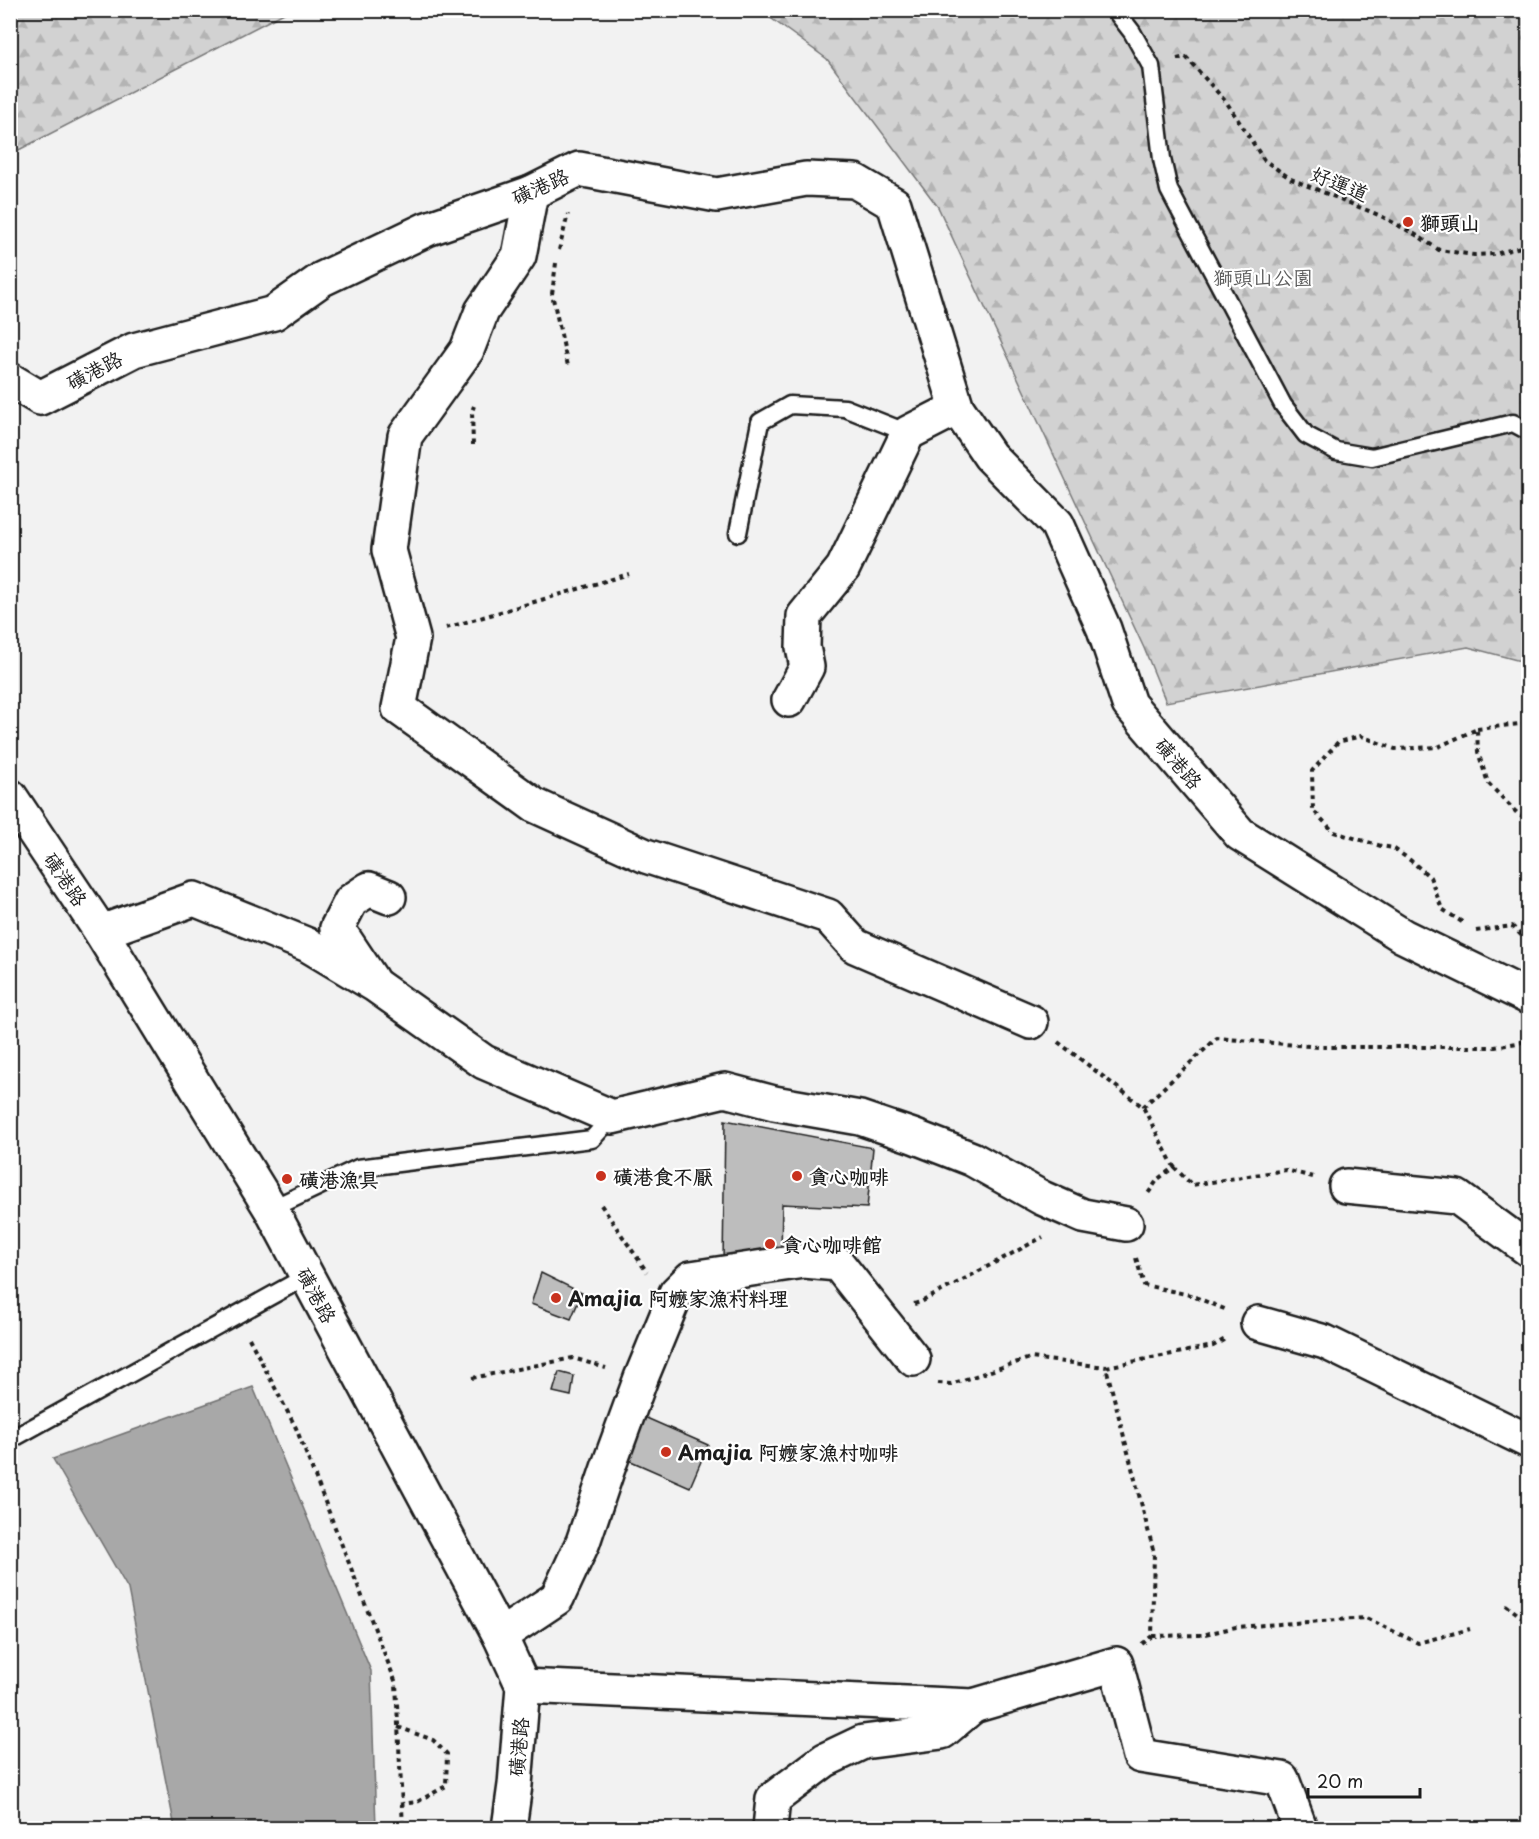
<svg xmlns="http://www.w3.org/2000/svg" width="1539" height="1839" viewBox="0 0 1539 1839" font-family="'Playpen Sans','LXGW WenKai TC',sans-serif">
<defs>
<pattern id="forest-firs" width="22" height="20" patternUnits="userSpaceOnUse" patternTransform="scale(1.5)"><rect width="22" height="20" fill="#d2d2d2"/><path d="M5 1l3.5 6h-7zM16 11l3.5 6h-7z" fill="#b4b4b4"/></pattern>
</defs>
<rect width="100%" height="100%" fill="#f2f2f2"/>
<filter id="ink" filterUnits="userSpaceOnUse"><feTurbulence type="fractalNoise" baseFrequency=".0167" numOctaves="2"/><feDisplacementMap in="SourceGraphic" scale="12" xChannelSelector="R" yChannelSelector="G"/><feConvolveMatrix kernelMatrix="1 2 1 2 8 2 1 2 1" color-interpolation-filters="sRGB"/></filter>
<g filter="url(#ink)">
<g fill="url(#forest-firs)" stroke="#777" stroke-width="1.5">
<path d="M 11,10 L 288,10 L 288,11 L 11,154 Z"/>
<path d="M 761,11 L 1528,11 L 1528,663 L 1468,647 L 1166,702 L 1144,648 L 938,207 L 827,59 Z"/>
</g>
<path fill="#a8a8a8" stroke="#707070" stroke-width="1.5" d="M 253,1387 L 371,1671 L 376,1828 L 175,1828 L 128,1589 L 53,1459 Z"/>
<g fill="#bdbdbd" stroke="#1c1c1c" stroke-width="1.5">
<path d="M 725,1120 L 873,1148 L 867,1208 L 782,1204 L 781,1254 L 723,1263 Z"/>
<path d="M 541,1273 L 582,1293 L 571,1319 L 531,1304 Z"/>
<path d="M 559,1372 L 574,1376 L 571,1396 L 553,1392 Z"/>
<path d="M 642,1416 L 708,1445 L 690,1487 L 624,1458 Z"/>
</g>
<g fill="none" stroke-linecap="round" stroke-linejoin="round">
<defs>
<g id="lane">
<path d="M 1115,10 L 1132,32 L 1151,66 L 1162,159 L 1169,190 L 1283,405 L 1306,435 L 1336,451 L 1372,457 L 1513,423 L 1528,431"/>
<path d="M 738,533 L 760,422 L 790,405 L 845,408 L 908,433"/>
<path d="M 271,1209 L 358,1168 L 592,1139 L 612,1117"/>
<path d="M 10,1440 L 307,1276"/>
</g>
<g id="street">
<path d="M 531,193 L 519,256 L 482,311 L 467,350 L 405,436 L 389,550 L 413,638 L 399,708 L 534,805 L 646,856 L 828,916 L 855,946 L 1031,1022"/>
<path d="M 10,380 L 40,398 L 134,350 L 274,313 L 322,279 L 427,229 L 531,193 L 579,169 L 717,195 L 806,179 L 855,181 L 894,204 L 957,408 L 990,456 L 1057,524 L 1104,629 L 1129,704 L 1240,834 L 1403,936 L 1528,997"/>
<path d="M 789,700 L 807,667 L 803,647 L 804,616 L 843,568 L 908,433 L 957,408"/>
<path d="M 101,932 L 194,899 L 308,945 L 375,985 L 484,1062 L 612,1117 L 725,1090 L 774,1103 L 860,1118 L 913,1136 L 972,1159 L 1042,1198 L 1083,1216 L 1126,1224"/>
<path d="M 371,979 L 337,928 L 351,901 L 369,889 L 389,897"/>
<path d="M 1346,1186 L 1457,1197 L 1528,1249"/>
<path d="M 1258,1323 L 1325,1342 L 1528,1441"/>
<path d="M 500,1636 L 557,1598 L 583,1542 L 608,1468 L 641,1378 L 676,1293 L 691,1278 L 804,1261 L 838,1264 L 913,1359"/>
<path d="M 523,1686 L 973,1706 L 1116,1664 L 1140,1756 L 1282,1779 L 1300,1828"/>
<path d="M 770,1828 L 773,1799 L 825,1760 L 863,1742 L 942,1732 L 973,1706"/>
</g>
<path id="secondary" d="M 10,796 L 101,932 L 271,1209 L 500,1636 L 523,1686 L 515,1785 L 509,1828"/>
</defs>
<use href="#lane" stroke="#1c1c1c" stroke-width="21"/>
<use href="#street" stroke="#1c1c1c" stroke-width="38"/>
<use href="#secondary" stroke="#1c1c1c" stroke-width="38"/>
<g stroke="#1c1c1c" stroke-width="4" stroke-dasharray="4.5 4.5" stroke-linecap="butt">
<path d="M 1177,59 L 1186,57 L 1227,103 L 1264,160 L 1291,179 L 1381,216 L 1418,236 L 1439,250 L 1474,255 L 1495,254 L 1528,245"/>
<path d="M 559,250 L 568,214"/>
<path d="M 556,263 L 552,294 L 568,366"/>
<path d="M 473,445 L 472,411 L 474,406"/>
<path d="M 446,628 L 629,574"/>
<path d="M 1477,729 L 1528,723"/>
<path d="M 1462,922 L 1442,909 L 1430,877 L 1410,860 L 1393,848 L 1381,846 L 1334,832 L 1313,810 L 1312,771 L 1338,742 L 1361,736 L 1395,749 L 1438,747 L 1477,729 L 1478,752 L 1488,783 L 1518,814 L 1528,818"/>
<path d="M 1476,931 L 1512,926 L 1528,942"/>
<path d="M 1058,1042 L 1143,1107 L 1174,1167 L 1158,1179 L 1147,1195"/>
<path d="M 1143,1107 L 1217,1038 L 1319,1047 L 1495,1047 L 1528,1041"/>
<path d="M 1174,1167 L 1192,1185 L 1286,1170 L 1313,1177"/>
<path d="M 601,1205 L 647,1272"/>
<path d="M 1136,1258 L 1144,1285 L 1190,1295 L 1227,1310"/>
<path d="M 914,1304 L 921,1302 L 1043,1237"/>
<path d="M 249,1338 L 296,1428 L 396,1683 L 403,1828"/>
<path d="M 472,1378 L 573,1358 L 606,1368"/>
<path d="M 938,1383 L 951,1384 L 1030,1358 L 1106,1367"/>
<path d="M 1506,1605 L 1528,1622"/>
<path d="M 1152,1636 L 1202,1635 L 1236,1627 L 1366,1618 L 1418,1643 L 1470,1629"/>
<path d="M 1142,1644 L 1152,1636 L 1154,1553 L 1106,1367 L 1213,1346 L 1227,1338"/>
<path d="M 398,1727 L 433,1740 L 447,1754 L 446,1786 L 417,1802 L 402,1804"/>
</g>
<use href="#lane" stroke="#fff" stroke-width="16"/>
<use href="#street" stroke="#fff" stroke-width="33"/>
<use href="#secondary" stroke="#fff" stroke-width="33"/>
</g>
</g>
<g fill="#c8321e" stroke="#fff" stroke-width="2">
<circle cx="1408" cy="222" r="6"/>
<circle cx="601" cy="1176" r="6"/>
<circle cx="797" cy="1176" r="6"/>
<circle cx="287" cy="1179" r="6"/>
<circle cx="770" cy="1244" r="6"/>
<circle cx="556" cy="1298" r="6"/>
<circle cx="666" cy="1452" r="6"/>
</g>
<g text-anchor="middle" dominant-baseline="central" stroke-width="4.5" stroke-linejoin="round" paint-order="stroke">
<g font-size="20" fill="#1c1c1c" stroke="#fff">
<text transform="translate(1340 183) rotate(22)">好運道</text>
<text transform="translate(540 186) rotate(-24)">磺港路</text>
<text transform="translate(94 370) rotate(-27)">磺港路</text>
<text transform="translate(1179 763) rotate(49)">磺港路</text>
<text transform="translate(66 879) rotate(56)">磺港路</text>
<text transform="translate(317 1295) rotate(62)">磺港路</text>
<text transform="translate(518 1747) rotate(-85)">磺港路</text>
</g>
<g font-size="20" font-weight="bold" fill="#1c1c1c" stroke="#fff" text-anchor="start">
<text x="1420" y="222">獅頭山</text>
<text x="613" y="1176">磺港食不厭</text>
<text x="809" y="1176">貪心咖啡</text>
<text x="299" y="1179">磺港漁具</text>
<text x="782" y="1244">貪心咖啡館</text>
<text x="568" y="1298">Amajia 阿嬤家漁村料理</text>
<text x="678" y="1452">Amajia 阿嬤家漁村咖啡</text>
</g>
<g font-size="20" fill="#5c5c5c" stroke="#fff">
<text x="1263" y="277">獅頭山公園</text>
</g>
</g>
<rect width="1539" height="1839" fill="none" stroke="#fff" stroke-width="36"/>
<rect x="18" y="18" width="1503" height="1803" fill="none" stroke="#1c1c1c" stroke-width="2" filter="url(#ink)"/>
<path d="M1308 1788v9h112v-9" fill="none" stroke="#1c1c1c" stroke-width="3"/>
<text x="1317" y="1788" font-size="18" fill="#1c1c1c" stroke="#ffffff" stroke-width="4.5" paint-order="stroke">20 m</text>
</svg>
